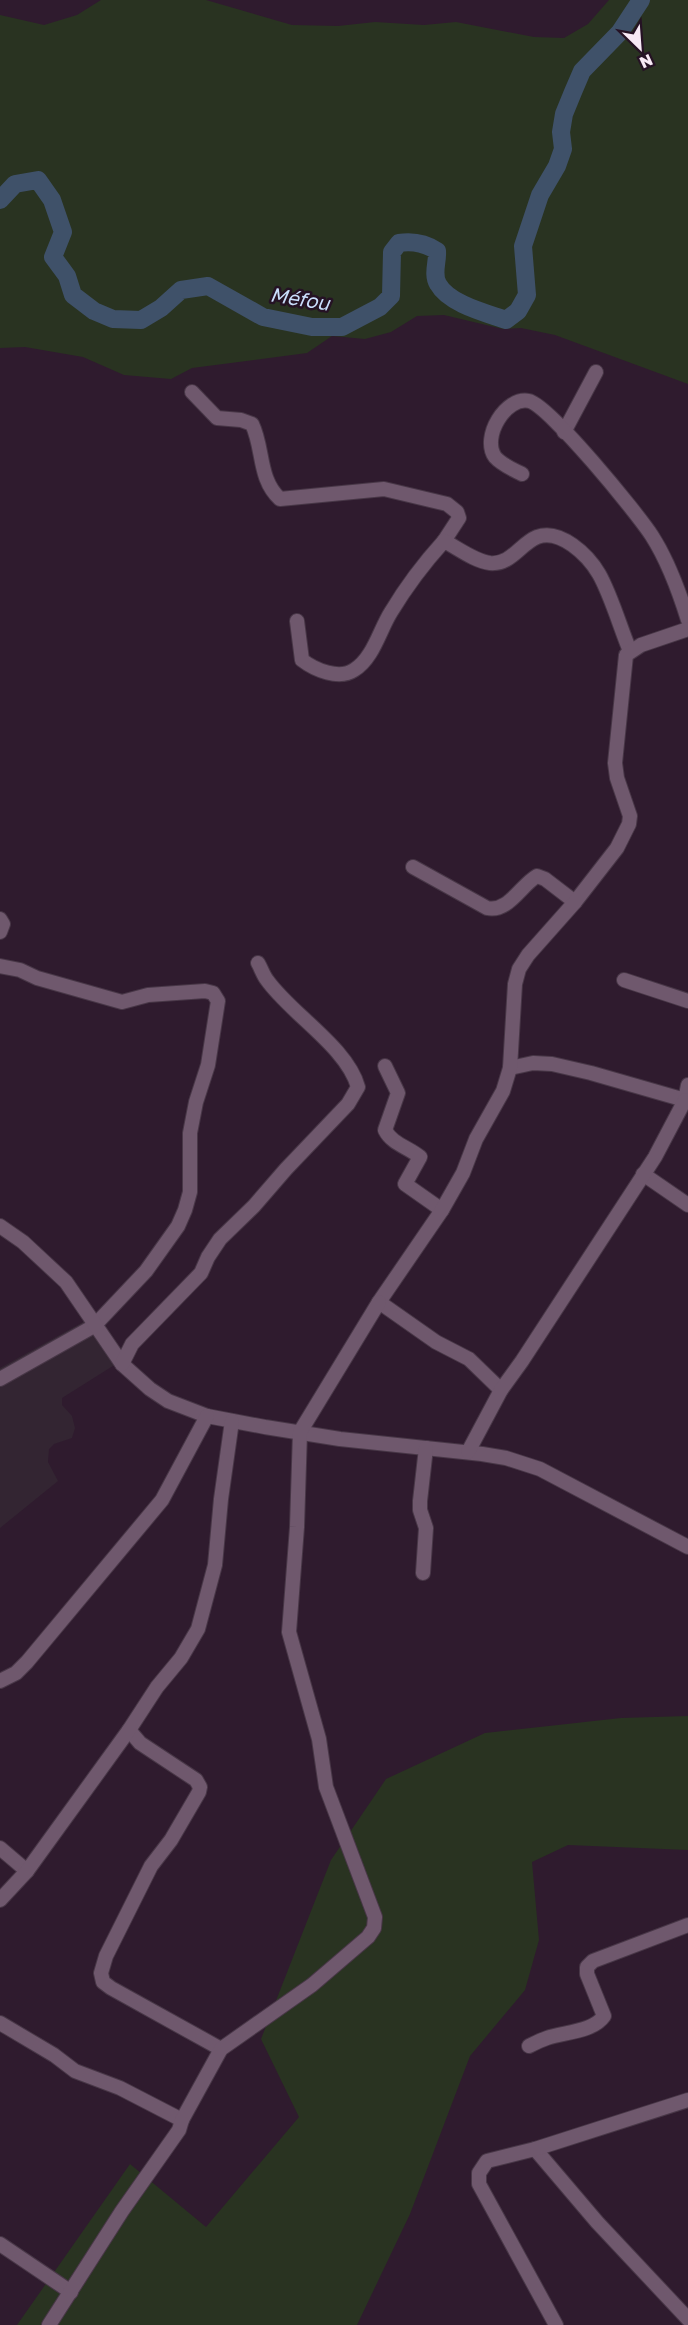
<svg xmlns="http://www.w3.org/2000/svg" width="688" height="2325" viewBox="0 0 688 2325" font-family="'Golos Text',sans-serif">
<rect width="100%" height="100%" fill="#2f1b2e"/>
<path fill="#332532" d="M 84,1319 L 116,1364 L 62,1398 L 62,1405 L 72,1416 L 75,1428 L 72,1438 L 54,1444 L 49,1449 L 48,1462 L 58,1481 L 0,1528 L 0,1368 L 83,1322 Z"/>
<g fill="#293321">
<path d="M 101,0 L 206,0 L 292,25 L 338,26 L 375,22 L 424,25 L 456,22 L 534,37 L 564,38 L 588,24 L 609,0 L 688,0 L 688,384 L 555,335 L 521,328 L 503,329 L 444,315 L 417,316 L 391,332 L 365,339 L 332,336 L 307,353 L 192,368 L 171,379 L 124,375 L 83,357 L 25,347 L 0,348 L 0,15 L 44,25 L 77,15 Z"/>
<path d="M 688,1716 L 688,1850 L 568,1845 L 532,1862 L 539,1940 L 525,1990 L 470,2056 L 410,2214 L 357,2325 L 17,2325 L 130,2164 L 206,2227 L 299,2117 L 261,2039 L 331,1860 L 386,1779 L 485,1733 L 621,1718 Z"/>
</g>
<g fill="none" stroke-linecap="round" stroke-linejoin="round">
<path stroke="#3f5169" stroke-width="18" d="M 0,200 L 15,184 L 38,180 L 52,200 L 63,232 L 53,257 L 67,276 L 73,295 L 94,311 L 113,319 L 141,320 L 161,308 L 181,290 L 208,286 L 263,317 L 312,327 L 342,327 L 380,307 L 391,296 L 392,252 L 399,243 C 412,241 425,243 437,251 C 438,261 432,274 438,284 C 449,304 486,313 506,320 L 518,311 L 527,295 L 523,246 L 540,195 L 557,166 L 563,149 L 561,132 L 564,114 L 573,92 L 582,71 L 620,32 L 641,0"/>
<defs>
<g id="minor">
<path d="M 192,392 L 217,418 L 241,420 L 252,424 C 264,449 258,479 280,499 L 384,489 L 447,504 L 457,512 L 459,518 L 444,541"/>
<path d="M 564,432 L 596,372"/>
<path d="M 522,474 C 512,469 502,465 495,457 C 481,437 506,396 529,401 C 549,405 638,514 652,536 C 668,561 679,591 688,620"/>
<path d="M 297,621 L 302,660 C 315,670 339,680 354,670 C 373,659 380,629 391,612 C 406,587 425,562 444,541 C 458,548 474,561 490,563 C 511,565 520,544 537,537 C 560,528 588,555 599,574 C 611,595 620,627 630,651"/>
<path d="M 413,867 L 487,908 C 508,913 521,885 537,876 L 545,879 L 575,902"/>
<path d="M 0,919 L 3,924 L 0,932"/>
<path d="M 0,966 L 20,970 L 37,978 L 122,1002 L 148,995 L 205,991 L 213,993 L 218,1001 L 208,1065 L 196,1102 L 190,1133 L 190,1192 L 185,1210 L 178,1226 L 146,1271 L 94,1326 L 0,1379"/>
<path d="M 624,980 L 688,1001"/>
<path d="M 385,1066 L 398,1093 L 385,1130 C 392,1144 408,1147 420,1157 L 405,1184 L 442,1210"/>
<path d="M 510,1068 L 533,1063 L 552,1064 L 591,1073 L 685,1100 L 688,1085"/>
<path d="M 643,1174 L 688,1205"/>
<path d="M 0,1226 L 23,1242 L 66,1282 L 122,1364 L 150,1389 L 168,1401 L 207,1416 L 265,1427 L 340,1439 L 482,1454 L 506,1458 L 540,1469 L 688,1547"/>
<path d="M 122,1364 L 132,1344 L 201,1273 L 208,1257 L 220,1239 L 254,1206 L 286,1169 L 348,1104 L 358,1087 C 347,1047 291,1014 267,980 C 263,975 261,968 258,963"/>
<path d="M 501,1390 L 469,1359 L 436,1342 L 379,1302 L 442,1210 L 463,1173 L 476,1139 L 503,1091 L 510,1068 L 515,984 L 519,969 L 528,955 L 575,902 L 617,848 L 629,824 L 630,816 L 617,778 L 615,763 L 626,655 L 641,645 L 688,629"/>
<path d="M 468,1452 L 501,1390 L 522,1361 L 655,1157 L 685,1100 L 688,1101"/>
<path d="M 423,1573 L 426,1528 L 420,1510 L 420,1501 L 426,1448"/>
<path d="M 0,1681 L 16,1673 L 27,1662 L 162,1500 L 207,1416"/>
<path d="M 129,1730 L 140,1743 L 196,1780 L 200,1787 L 199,1792 L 171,1840 L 151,1866 L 106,1956 L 101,1973 L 103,1982 L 111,1988 L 221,2049"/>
<path d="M 0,1848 L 27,1871"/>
<path d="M 0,1900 L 27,1871 L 129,1730 L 157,1687 L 181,1658 L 198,1629 L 215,1565 L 221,1499 L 232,1421"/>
<path d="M 0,2023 L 54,2055 L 75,2071 L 120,2088 L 182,2120"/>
<path d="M 529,2046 C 535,2043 541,2040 547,2038 C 564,2032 593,2032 604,2016 L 587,1974 L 587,1967 L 593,1961 L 688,1925"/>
<path d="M 535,2149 L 597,2222 L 688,2319"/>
<path d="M 0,2244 L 71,2292"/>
<path d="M 49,2325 L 122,2211 L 179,2130 L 182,2120 L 221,2049 L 312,1985 L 368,1937 L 374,1928 L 375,1917 L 326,1787 L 319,1739 L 289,1632 L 297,1527 L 300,1432 L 379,1302"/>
<path d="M 556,2325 L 479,2184 L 479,2173 L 487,2161 L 535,2149 L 688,2100"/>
</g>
</defs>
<use href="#minor" stroke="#483747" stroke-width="16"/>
<use href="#minor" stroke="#6f586d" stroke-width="14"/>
</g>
<g text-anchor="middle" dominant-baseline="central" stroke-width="5" stroke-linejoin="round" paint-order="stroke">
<g font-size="20" font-style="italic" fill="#c9defb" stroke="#251224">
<text transform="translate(300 298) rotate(9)">Méfou</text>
</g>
</g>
<g transform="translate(640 48) rotate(155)" stroke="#251224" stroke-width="4.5" paint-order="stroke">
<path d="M0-4.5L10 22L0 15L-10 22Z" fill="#f7e9f5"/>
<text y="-9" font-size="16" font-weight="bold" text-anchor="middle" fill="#f7e9f5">N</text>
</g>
</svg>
